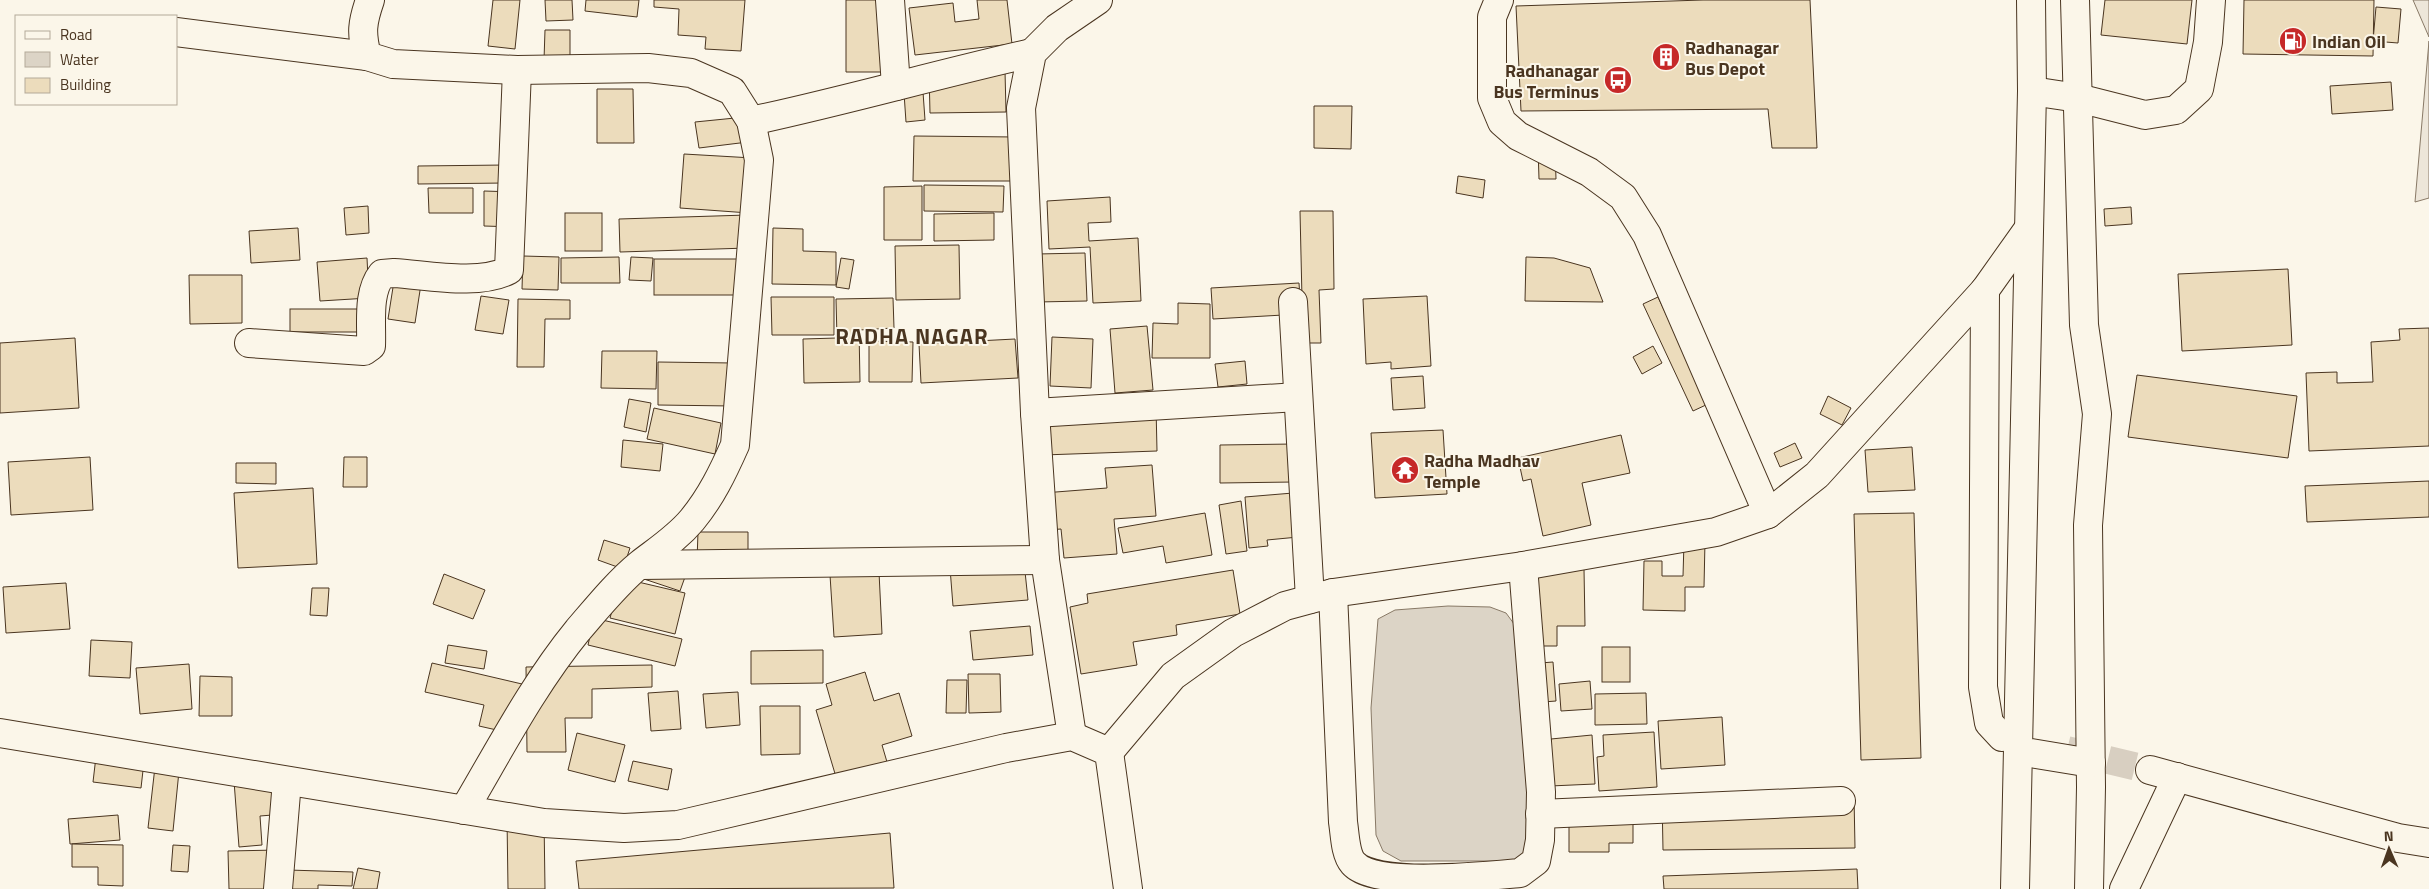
<svg xmlns="http://www.w3.org/2000/svg" width="2429" height="889" viewBox="0 0 2429 889" font-family="'Titillium Web',sans-serif">
<rect width="100%" height="100%" fill="#fbf6e9"/>
<g fill="#ede6d9" stroke="#887966">
<path d="M 2413,0 L 2429,0 L 2429,37 Z"/>
<path d="M 2429,41 L 2429,198 L 2415,202 Z"/>
</g>
<path fill="#dcd4c6" stroke="#887966" d="M 1448,606 L 1490,607 L 1506,613 L 1520,632 L 1530,831 L 1526,850 L 1515,861 L 1401,861 L 1383,851 L 1376,835 L 1371,708 L 1378,619 L 1395,610 Z"/>
<g fill="#ecdcbc" stroke="#4a3520">
<path d="M 493,0 L 520,0 L 515,49 L 488,46 Z"/>
<path d="M 545,0 L 572,0 L 573,20 L 546,21 Z"/>
<path d="M 586,0 L 639,0 L 637,17 L 585,11 Z"/>
<path d="M 654,0 L 745,0 L 741,51 L 705,49 L 706,37 L 678,35 L 679,9 L 654,7 Z"/>
<path d="M 846,0 L 893,0 L 892,72 L 846,72 Z"/>
<path d="M 977,0 L 1007,0 L 1012,44 L 915,55 L 909,8 L 953,3 L 955,22 L 979,19 Z"/>
<path d="M 1703,0 L 1810,0 L 1817,148 L 1772,148 L 1768,109 L 1521,111 L 1516,6 Z"/>
<path d="M 2105,0 L 2192,0 L 2187,44 L 2101,35 Z"/>
<path d="M 2244,0 L 2374,0 L 2373,56 L 2243,54 Z"/>
<path d="M 2376,7 L 2401,9 L 2398,43 L 2373,41 Z"/>
<path d="M 545,30 L 570,30 L 570,60 L 544,60 Z"/>
<path d="M 1005,71 L 1006,112 L 930,113 L 929,72 Z"/>
<path d="M 2391,82 L 2393,110 L 2332,114 L 2330,86 Z"/>
<path d="M 597,89 L 633,89 L 634,143 L 597,143 Z"/>
<path d="M 923,92 L 925,120 L 906,122 L 904,93 Z"/>
<path d="M 1314,106 L 1352,106 L 1351,149 L 1314,148 Z"/>
<path d="M 745,117 L 748,142 L 699,148 L 695,122 Z"/>
<path d="M 914,136 L 1016,137 L 1016,181 L 913,181 Z"/>
<path d="M 1538,148 L 1555,148 L 1556,179 L 1539,179 Z"/>
<path d="M 684,154 L 753,158 L 749,213 L 680,208 Z"/>
<path d="M 505,165 L 505,183 L 418,184 L 418,166 Z"/>
<path d="M 1458,176 L 1485,180 L 1483,198 L 1456,193 Z"/>
<path d="M 924,185 L 1004,186 L 1003,212 L 924,211 Z"/>
<path d="M 922,186 L 922,240 L 884,240 L 884,187 Z"/>
<path d="M 428,188 L 473,188 L 473,213 L 429,213 Z"/>
<path d="M 484,191 L 515,192 L 515,227 L 484,226 Z"/>
<path d="M 1110,197 L 1111,222 L 1088,223 L 1089,241 L 1138,238 L 1141,301 L 1093,303 L 1090,247 L 1049,249 L 1047,201 Z"/>
<path d="M 368,206 L 369,233 L 346,235 L 344,208 Z"/>
<path d="M 2131,207 L 2132,224 L 2105,226 L 2104,209 Z"/>
<path d="M 1300,211 L 1333,211 L 1334,289 L 1319,290 L 1321,343 L 1303,343 Z"/>
<rect x="565" y="213" width="37" height="38"/>
<path d="M 994,213 L 994,240 L 934,241 L 934,214 Z"/>
<path d="M 747,215 L 748,248 L 620,252 L 619,219 Z"/>
<path d="M 298,228 L 300,260 L 251,263 L 249,231 Z"/>
<path d="M 773,228 L 803,229 L 803,251 L 836,252 L 836,285 L 772,284 Z"/>
<path d="M 959,245 L 960,299 L 896,300 L 895,246 Z"/>
<path d="M 1085,253 L 1087,301 L 1037,302 L 1037,254 Z"/>
<path d="M 523,256 L 559,257 L 558,290 L 522,289 Z"/>
<path d="M 619,257 L 620,283 L 561,283 L 561,258 Z"/>
<path d="M 631,257 L 653,258 L 651,281 L 629,280 Z"/>
<path d="M 1526,257 L 1554,258 L 1590,268 L 1603,302 L 1525,301 Z"/>
<path d="M 367,258 L 369,298 L 320,301 L 317,262 Z"/>
<path d="M 841,258 L 854,260 L 849,289 L 836,287 Z"/>
<rect x="654" y="259" width="90" height="36"/>
<path d="M 2288,269 L 2292,345 L 2182,351 L 2178,274 Z"/>
<path d="M 189,275 L 242,275 L 242,323 L 190,324 Z"/>
<path d="M 394,281 L 421,284 L 415,323 L 388,319 Z"/>
<path d="M 1299,283 L 1301,314 L 1213,319 L 1211,288 Z"/>
<path d="M 481,296 L 509,300 L 503,334 L 475,330 Z"/>
<path d="M 1427,296 L 1431,366 L 1391,369 L 1391,362 L 1366,364 L 1363,299 Z"/>
<path d="M 771,297 L 834,297 L 834,335 L 772,335 Z"/>
<path d="M 1658,297 L 1708,404 L 1693,411 L 1643,304 Z"/>
<path d="M 893,298 L 894,328 L 859,330 L 860,382 L 804,383 L 803,339 L 837,338 L 836,299 Z"/>
<path d="M 518,299 L 570,300 L 570,319 L 545,319 L 544,367 L 517,367 Z"/>
<path d="M 1178,303 L 1210,304 L 1210,358 L 1152,358 L 1153,323 L 1178,324 Z"/>
<rect x="290" y="309" width="87" height="23"/>
<path d="M 1147,326 L 1153,390 L 1115,393 L 1110,329 Z"/>
<path d="M 2429,328 L 2429,446 L 2309,451 L 2306,373 L 2337,372 L 2337,383 L 2373,382 L 2371,342 L 2400,340 L 2399,329 Z"/>
<path d="M 1052,337 L 1093,339 L 1091,388 L 1050,386 Z"/>
<path d="M 75,338 L 79,408 L 0,413 L 0,343 Z"/>
<path d="M 1015,339 L 1018,378 L 921,383 L 919,344 Z"/>
<path d="M 869,341 L 913,342 L 912,382 L 869,382 Z"/>
<path d="M 1653,346 L 1662,363 L 1642,374 L 1633,357 Z"/>
<path d="M 602,351 L 657,351 L 656,389 L 601,388 Z"/>
<path d="M 1245,361 L 1247,384 L 1218,387 L 1215,364 Z"/>
<path d="M 658,362 L 733,363 L 732,406 L 658,405 Z"/>
<path d="M 2137,375 L 2297,396 L 2288,458 L 2128,437 Z"/>
<path d="M 1423,376 L 1425,408 L 1393,410 L 1391,378 Z"/>
<path d="M 1828,396 L 1851,408 L 1842,425 L 1820,414 Z"/>
<path d="M 629,399 L 651,403 L 646,432 L 624,427 Z"/>
<path d="M 1156,406 L 1157,451 L 1043,455 L 1041,410 Z"/>
<path d="M 654,408 L 721,423 L 715,454 L 647,439 Z"/>
<path d="M 1443,430 L 1447,494 L 1375,498 L 1371,433 Z"/>
<path d="M 1621,435 L 1630,473 L 1582,483 L 1591,525 L 1543,536 L 1531,479 L 1523,481 L 1518,458 Z"/>
<path d="M 623,440 L 663,444 L 660,471 L 621,467 Z"/>
<path d="M 1795,443 L 1802,458 L 1780,467 L 1774,453 Z"/>
<path d="M 1294,444 L 1294,482 L 1220,483 L 1220,445 Z"/>
<path d="M 1912,447 L 1915,490 L 1868,492 L 1865,450 Z"/>
<path d="M 90,457 L 93,510 L 11,515 L 8,462 Z"/>
<path d="M 344,457 L 367,457 L 367,487 L 343,487 Z"/>
<path d="M 236,463 L 276,463 L 276,484 L 236,483 Z"/>
<path d="M 1152,465 L 1156,516 L 1114,519 L 1117,554 L 1064,558 L 1061,529 L 1047,530 L 1043,493 L 1107,488 L 1105,468 Z"/>
<path d="M 2429,481 L 2429,517 L 2307,522 L 2305,486 Z"/>
<path d="M 313,488 L 317,564 L 238,568 L 234,493 Z"/>
<path d="M 1305,492 L 1309,536 L 1267,540 L 1268,546 L 1249,548 L 1245,497 Z"/>
<path d="M 1241,501 L 1247,551 L 1226,554 L 1219,505 Z"/>
<path d="M 1205,513 L 1212,555 L 1166,563 L 1163,546 L 1123,553 L 1118,528 Z"/>
<path d="M 1914,513 L 1921,758 L 1861,760 L 1854,514 Z"/>
<path d="M 698,532 L 748,532 L 748,562 L 697,561 Z"/>
<path d="M 604,540 L 630,548 L 623,569 L 598,560 Z"/>
<path d="M 1705,541 L 1704,587 L 1685,587 L 1685,611 L 1643,610 L 1644,561 L 1662,561 L 1662,576 L 1683,576 L 1684,542 Z"/>
<path d="M 1024,562 L 1028,600 L 953,606 L 950,568 Z"/>
<path d="M 690,563 L 680,591 L 641,578 Z"/>
<path d="M 1525,569 L 1584,569 L 1585,626 L 1557,626 L 1557,646 L 1526,646 Z"/>
<path d="M 1233,570 L 1240,614 L 1176,625 L 1177,635 L 1133,642 L 1137,665 L 1081,674 L 1070,607 L 1088,603 L 1087,594 Z"/>
<path d="M 879,572 L 882,634 L 834,637 L 830,575 Z"/>
<path d="M 444,574 L 485,590 L 473,619 L 433,604 Z"/>
<path d="M 621,578 L 685,593 L 675,634 L 610,618 Z"/>
<path d="M 66,583 L 70,629 L 6,633 L 3,587 Z"/>
<path d="M 312,588 L 329,588 L 327,616 L 310,615 Z"/>
<path d="M 594,618 L 682,639 L 675,666 L 588,645 Z"/>
<path d="M 1030,626 L 1033,655 L 973,660 L 970,631 Z"/>
<path d="M 91,640 L 132,642 L 130,678 L 89,676 Z"/>
<path d="M 448,645 L 487,651 L 484,669 L 445,663 Z"/>
<rect x="1602" y="647" width="28" height="35"/>
<path d="M 823,650 L 823,683 L 751,684 L 751,651 Z"/>
<path d="M 1553,662 L 1556,701 L 1530,703 L 1527,664 Z"/>
<path d="M 432,663 L 522,684 L 510,733 L 479,726 L 484,705 L 425,692 Z"/>
<path d="M 189,664 L 192,709 L 140,714 L 136,668 Z"/>
<path d="M 652,665 L 652,687 L 592,689 L 592,718 L 565,718 L 566,752 L 527,752 L 526,667 Z"/>
<path d="M 865,672 L 874,701 L 899,693 L 912,736 L 882,745 L 887,762 L 836,777 L 816,710 L 832,705 L 826,684 Z"/>
<path d="M 968,674 L 1000,674 L 1001,712 L 969,713 Z"/>
<path d="M 200,676 L 232,677 L 232,716 L 199,716 Z"/>
<path d="M 947,680 L 967,680 L 966,713 L 946,713 Z"/>
<path d="M 1590,681 L 1592,709 L 1561,711 L 1559,684 Z"/>
<path d="M 678,691 L 681,729 L 651,731 L 648,693 Z"/>
<path d="M 738,692 L 740,725 L 706,728 L 703,694 Z"/>
<path d="M 1646,693 L 1647,724 L 1595,725 L 1595,694 Z"/>
<path d="M 760,706 L 800,706 L 800,754 L 761,755 Z"/>
<path d="M 1722,717 L 1725,765 L 1661,769 L 1658,721 Z"/>
<path d="M 1654,732 L 1657,787 L 1599,791 L 1597,757 L 1604,756 L 1603,735 Z"/>
<path d="M 577,733 L 625,745 L 615,782 L 568,770 Z"/>
<path d="M 1592,735 L 1595,784 L 1550,786 L 1551,739 Z"/>
<path d="M 97,748 L 145,753 L 141,788 L 93,782 Z"/>
<path d="M 156,758 L 180,761 L 173,831 L 148,828 Z"/>
<path d="M 633,761 L 672,769 L 668,790 L 628,781 Z"/>
<path d="M 282,778 L 285,814 L 260,816 L 262,845 L 239,847 L 234,781 Z"/>
<path d="M 1854,796 L 1855,848 L 1663,850 L 1662,798 Z"/>
<path d="M 1569,808 L 1633,808 L 1633,843 L 1609,843 L 1609,852 L 1569,852 Z"/>
<path d="M 118,815 L 120,840 L 70,844 L 68,819 Z"/>
<path d="M 507,818 L 544,818 L 545,889 L 508,889 Z"/>
<path d="M 890,833 L 894,888 L 579,889 L 576,861 Z"/>
<path d="M 72,844 L 123,845 L 123,886 L 98,885 L 98,867 L 72,867 Z"/>
<path d="M 173,845 L 190,846 L 188,872 L 171,871 Z"/>
<path d="M 279,850 L 280,889 L 229,889 L 228,851 Z"/>
<path d="M 358,868 L 380,872 L 377,889 L 353,889 Z"/>
<path d="M 1857,869 L 1858,889 L 1664,889 L 1663,876 Z"/>
<path d="M 288,870 L 353,872 L 352,886 L 318,885 L 318,889 L 288,889 Z"/>
</g>
<g fill="none" stroke-linecap="round" stroke-linejoin="round">
<path stroke="#d8cfc1" stroke-width="28" stroke-dasharray="28 14" stroke-linecap="butt" d="M 2067,750 L 2150,770"/>
<defs>
<g id="minor">
<path d="M 370,0 C 362,23 361,33 367,56 L 393,64 L 517,70 L 648,68 L 691,73 L 732,91 L 751,121 L 759,160 L 735,445 C 723,472 711,497 692,520 C 677,538 658,550 640,564 C 617,583 597,608 578,630 C 533,685 500,749 464,810"/>
<path d="M 890,0 L 896,86"/>
<path d="M 1499,0 L 1492,17 L 1492,98 L 1502,122 L 1518,136 L 1589,172 L 1623,197 L 1647,235 L 1768,514"/>
<path d="M 176,32 L 367,56"/>
<path d="M 2032,91 L 2078,98 L 2145,115 L 2176,110 L 2199,89 L 2208,42 L 2211,0"/>
<path d="M 751,121 C 845,101 938,74 1032,53"/>
<path d="M 1985,290 L 1983,687 L 1989,723 L 2002,737"/>
<path d="M 1293,302 L 1310,599"/>
<path d="M 249,343 L 364,351 L 371,346 C 372,323 367,293 382,274 L 394,273 C 427,275 479,286 509,270 L 517,70"/>
<path d="M 1035,413 L 1298,397"/>
<path d="M 640,565 L 1045,560"/>
<path d="M 1333,593 L 1343,822 C 1345,834 1345,854 1353,863 C 1374,888 1487,876 1520,873 L 1536,861 L 1540,840 L 1541,792 L 1523,566"/>
<path d="M 0,733 L 544,823 L 624,828 L 678,825 L 1006,748 L 1072,736 L 1109,752 L 1128,889"/>
<path d="M 1072,736 L 1045,560 L 1035,413 L 1021,108 L 1032,53 L 1057,28 L 1098,0"/>
<path d="M 1109,752 L 1173,676 L 1233,633 L 1285,606 L 1333,593 L 1523,566 L 1716,532 L 1768,514 L 1817,475 L 1985,290 L 2029,228"/>
<path d="M 2150,770 L 2398,838 L 2429,843"/>
<path d="M 1540,814 L 1841,801"/>
<path d="M 278,889 L 287,781"/>
<path d="M 2124,889 L 2177,777"/>
</g>
<g id="major">
<path d="M 2075,0 L 2084,325 L 2097,414 L 2088,525 L 2091,787 L 2089,889"/>
<path d="M 2018,751 L 2091,763"/>
<path d="M 2015,889 L 2032,91 L 2031,0"/>
</g>
</defs>
<use href="#minor" stroke="#4a3520" stroke-width="30"/>
<use href="#major" stroke="#4a3520" stroke-width="30"/>
<use href="#minor" stroke="#fbf6e9" stroke-width="28"/>
<use href="#major" stroke="#fbf6e9" stroke-width="28"/>
</g>
<defs>
<symbol id="fuel-disc" viewBox="-11 -11 22 22"><circle r="9.5" fill="#c62828" stroke="#fbf6e9"/><path d="M-5.5-6h7V0h2V4h1.3V-2.5L3-4.5l.8-.8L6-3V5H2.5V1h-1V6h-7ZM-4.2-4.7v3.2H.2V-4.7Z" fill="#fff"/></symbol>
<symbol id="building-disc" viewBox="-11 -11 22 22"><circle r="9.5" fill="#c62828" stroke="#fbf6e9"/><path d="M-4-6H4V6H1V3H-1V6H-4ZM-2.5-4.3h1.7v1.8h-1.7ZM.8-4.3h1.7v1.8H.8ZM-2.5-1h1.7V.8h-1.7ZM.8-1h1.7V.8H.8Z" fill="#fff"/></symbol>
<symbol id="bus-disc" viewBox="-11 -11 22 22"><circle r="9.5" fill="#c62828" stroke="#fbf6e9"/><path d="M-5-6H5V4H4V6H2V4H-2V6H-4V4H-5ZM-3.5-4V0h7V-4ZM-3.5 1.2v1.5H-2V1.2ZM2 1.2v1.5H3.5V1.2Z" fill="#fff"/></symbol>
<symbol id="temple-disc" viewBox="-11 -11 22 22"><circle r="9.5" fill="#c62828" stroke="#fbf6e9"/><path d="M0-6L5-2H3V0L6.5 2.5H4V6H1.5V3h-3V6H-4V2.5H-6.5L-3 0V-2H-5Z" fill="#fff"/></symbol>
</defs>
<g fill-rule="evenodd">
<use href="#fuel-disc" x="2277" y="25" width="32" height="32"/>
<use href="#building-disc" x="1650" y="41" width="32" height="32"/>
<use href="#bus-disc" x="1602" y="64" width="32" height="32"/>
<use href="#temple-disc" x="1389" y="454" width="32" height="32"/>
</g>
<g text-anchor="middle" dominant-baseline="central" stroke-width="4" stroke-linejoin="round" paint-order="stroke">
<g font-size="18" font-weight="bold" fill="#4a3520" stroke="#fbf6e9" text-anchor="start">
<text x="2312" y="41">Indian Oil</text>
<text x="1685" y="47">Radhanagar<tspan x="1685" dy="21">Bus Depot</tspan></text>
<text x="1599" y="70" text-anchor="end">Radhanagar<tspan x="1599" dy="21">Bus Terminus</tspan></text>
<text x="1424" y="460">Radha Madhav<tspan x="1424" dy="21">Temple</tspan></text>
</g>
<g font-size="22" font-weight="bold" letter-spacing="1" fill="#4a3520" stroke="#fbf6e9">
<text x="912" y="336">RADHA NAGAR</text>
</g>
</g>
<rect x="15" y="15" width="162" height="90" fill="#fbf6e9" stroke="#b4a999"/>
<rect x="25" y="31" width="25" height="8" fill="#fbf6e9" stroke="#b4a999"/>
<text x="60" y="40" font-size="15" fill="#4a3520">Road</text>
<rect x="25" y="52" width="25" height="15" fill="#dcd4c6" stroke="#b4a999"/>
<text x="60" y="65" font-size="15" fill="#4a3520">Water</text>
<rect x="25" y="78" width="25" height="15" fill="#ecdcbc" stroke="#b4a999"/>
<text x="60" y="90" font-size="15" fill="#4a3520">Building</text>
<g transform="translate(2389 849) rotate(358)" stroke="#fbf6e9" stroke-width="4" paint-order="stroke">
<path d="M0-4L9 19L0 12L-9 19Z" fill="#4a3520"/>
<text y="-8" font-size="14" font-weight="bold" text-anchor="middle" fill="#4a3520">N</text>
</g>
</svg>
